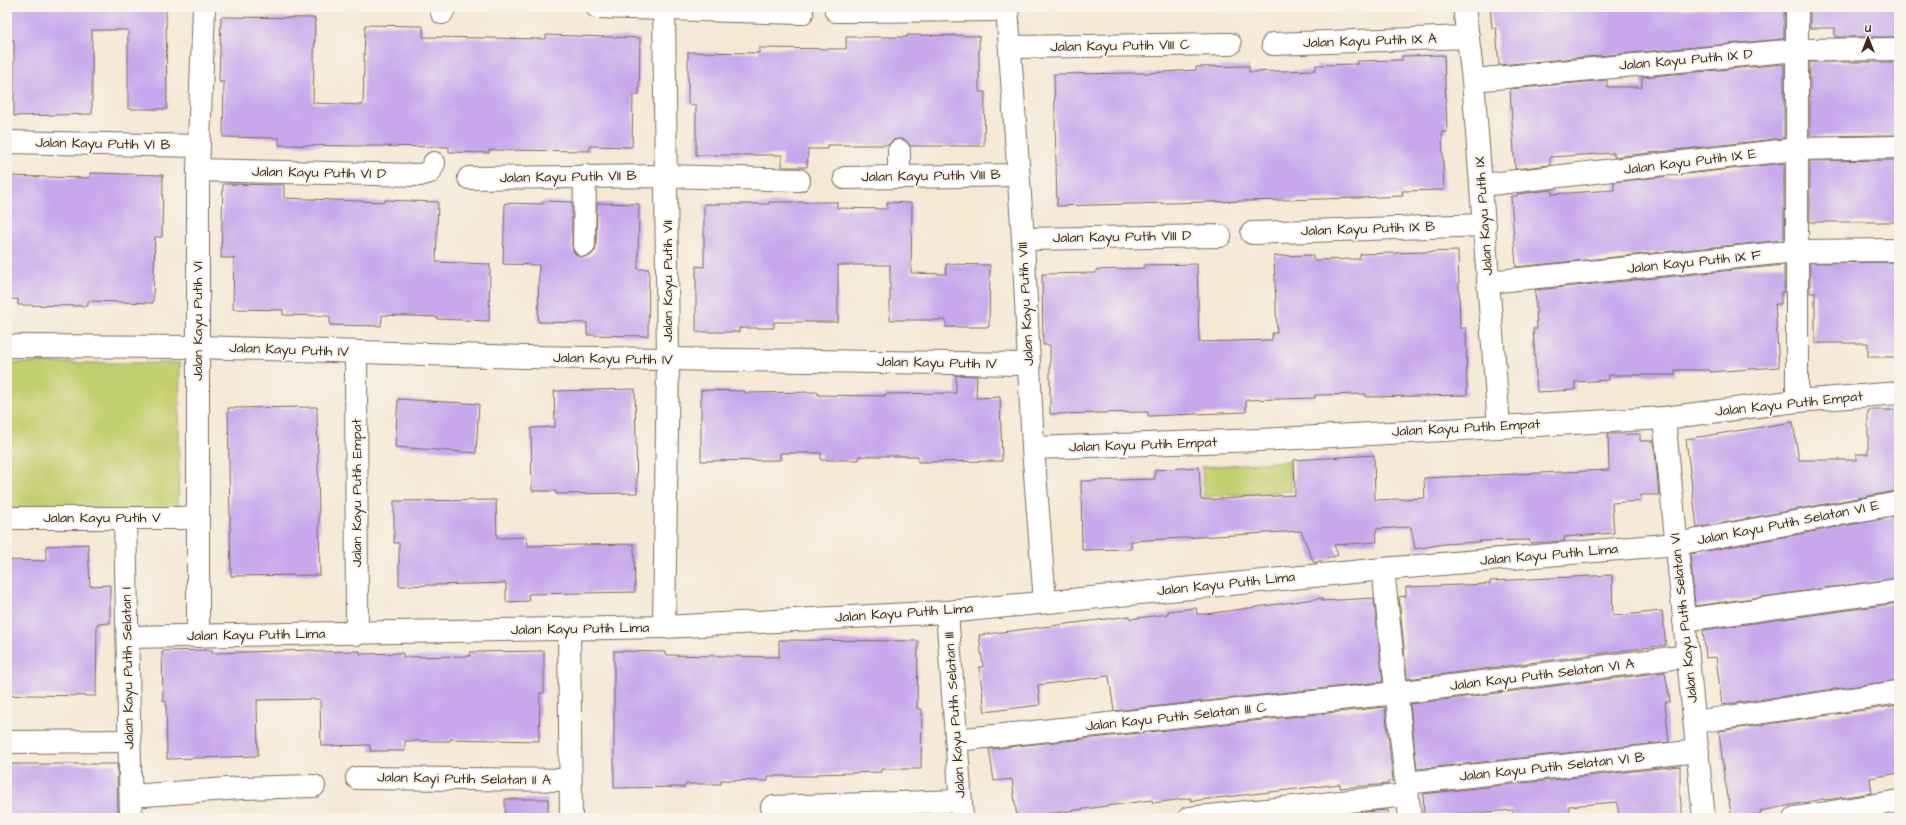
<svg xmlns="http://www.w3.org/2000/svg" width="1906" height="825" viewBox="0 0 1906 825" font-family="'Architects Daughter',sans-serif">
<rect width="100%" height="100%" fill="#f7f3e8"/>
<filter id="ink" filterUnits="userSpaceOnUse"><feTurbulence type="fractalNoise" baseFrequency=".025" numOctaves="2"/><feDisplacementMap in="SourceGraphic" scale="8" xChannelSelector="R" yChannelSelector="G"/><feConvolveMatrix kernelMatrix="1 2 1 2 8 2 1 2 1" color-interpolation-filters="sRGB"/></filter>
<filter id="wash" filterUnits="userSpaceOnUse"><feTurbulence type="fractalNoise" baseFrequency=".012" numOctaves="4" result="noise"/><feDisplacementMap in="SourceGraphic" scale="16" xChannelSelector="R" yChannelSelector="G"/><feGaussianBlur stdDeviation="0.9" result="paint"/><feColorMatrix in="noise" values="0 0 0 0 0 0 0 0 0 0 0 0 0 0 0 0 0 1.4 0 .05"/><feComposite in="paint" operator="in"/></filter>
<g filter="url(#wash)">
<rect width="100%" height="100%" fill="#f5e8d5"/>
<g fill="#c2cf70" stroke="#7e7c47">
<path d="M 7,363 L 180,363 L 178,513 L 7,519 Z"/>
<path d="M 1289,461 L 1292,491 L 1204,497 L 1202,467 Z"/>
</g>
<g id="blocks">
<g fill="#c7a8ed">
<path d="M 7,7 L 166,7 L 167,109 L 128,109 L 128,30 L 92,30 L 92,114 L 14,116 L 14,40 L 7,40 Z"/>
<path d="M 1490,7 L 1667,7 L 1667,9 L 1784,7 L 1784,39 L 1499,65 L 1496,28 L 1492,28 Z"/>
<path d="M 1810,7 L 1899,7 L 1899,37 L 1835,37 L 1835,28 L 1810,28 Z"/>
<path d="M 221,17 L 315,18 L 313,103 L 363,105 L 365,25 L 423,26 L 423,37 L 546,39 L 546,35 L 640,38 L 639,95 L 633,95 L 632,147 L 590,146 L 590,151 L 489,150 L 489,153 L 449,152 L 449,147 L 279,145 L 279,138 L 223,137 L 224,82 L 219,82 Z"/>
<path d="M 907,35 L 979,36 L 979,92 L 985,92 L 984,146 L 910,146 L 906,140 L 899,139 L 893,140 L 888,145 L 827,145 L 827,149 L 808,149 L 807,167 L 782,167 L 782,155 L 696,155 L 696,105 L 688,104 L 688,52 L 759,53 L 759,48 L 846,49 L 846,37 L 907,37 Z"/>
<path d="M 1444,55 L 1447,132 L 1442,132 L 1444,190 L 1402,191 L 1403,196 L 1358,198 L 1057,206 L 1054,74 L 1147,73 L 1196,70 L 1196,67 L 1249,66 L 1249,72 L 1316,70 L 1316,65 L 1357,64 L 1357,61 L 1402,60 L 1402,56 Z"/>
<path d="M 1810,62 L 1899,62 L 1899,135 L 1810,136 Z"/>
<path d="M 1784,64 L 1784,138 L 1614,157 L 1614,153 L 1550,157 L 1550,165 L 1515,169 L 1510,89 L 1607,80 L 1607,87 L 1642,87 L 1642,77 Z"/>
<path d="M 1899,160 L 1899,222 L 1810,222 L 1810,161 Z"/>
<path d="M 1784,163 L 1784,240 L 1516,267 L 1511,196 L 1517,196 L 1517,194 L 1552,190 L 1552,194 L 1614,190 L 1614,182 Z"/>
<path d="M 90,173 L 163,175 L 162,237 L 155,237 L 153,303 L 88,301 L 88,306 L 18,305 L 18,299 L 7,299 L 7,176 L 90,178 Z"/>
<path d="M 223,184 L 284,185 L 284,198 L 385,202 L 385,200 L 438,202 L 436,262 L 490,264 L 489,321 L 437,319 L 437,317 L 382,315 L 381,326 L 330,325 L 330,316 L 283,315 L 283,310 L 233,309 L 234,258 L 221,258 Z"/>
<path d="M 543,201 L 572,202 L 572,245 L 573,251 L 578,256 L 583,257 L 590,256 L 595,251 L 596,246 L 597,203 L 639,204 L 638,269 L 649,269 L 648,336 L 587,335 L 587,323 L 538,322 L 539,265 L 503,264 L 505,203 L 543,204 Z"/>
<path d="M 769,202 L 837,202 L 837,208 L 887,209 L 887,202 L 912,203 L 911,273 L 946,274 L 946,264 L 990,265 L 989,327 L 946,327 L 946,320 L 890,320 L 890,265 L 838,265 L 838,322 L 774,322 L 774,328 L 739,328 L 739,332 L 696,332 L 696,266 L 704,267 L 704,204 L 769,204 Z"/>
<path d="M 1458,251 L 1460,328 L 1466,328 L 1467,395 L 1366,397 L 1366,394 L 1315,395 L 1315,398 L 1246,400 L 1246,412 L 1148,416 L 1148,412 L 1050,414 L 1050,345 L 1043,345 L 1042,274 L 1096,273 L 1096,270 L 1144,268 L 1144,265 L 1197,264 L 1199,342 L 1272,340 L 1272,333 L 1277,333 L 1274,256 L 1313,255 L 1313,260 L 1360,259 L 1360,254 Z"/>
<path d="M 1899,262 L 1899,357 L 1868,357 L 1868,343 L 1815,343 L 1815,293 L 1810,293 L 1810,263 Z"/>
<path d="M 1784,265 L 1784,292 L 1781,292 L 1781,304 L 1775,304 L 1779,367 L 1710,372 L 1710,370 L 1675,370 L 1675,375 L 1609,375 L 1609,380 L 1575,382 L 1575,390 L 1537,392 L 1533,329 L 1537,329 L 1535,290 Z"/>
<path d="M 956,375 L 977,376 L 976,398 L 1000,397 L 1002,461 L 918,462 L 918,456 L 859,456 L 859,460 L 821,460 L 821,453 L 780,453 L 780,460 L 701,461 L 701,390 L 745,391 L 745,393 L 818,392 L 818,395 L 885,396 L 885,394 L 956,393 Z"/>
<path d="M 635,389 L 637,493 L 556,494 L 556,491 L 532,491 L 531,428 L 555,427 L 554,391 Z"/>
<path d="M 398,399 L 479,404 L 476,453 L 395,447 Z"/>
<path d="M 317,407 L 320,575 L 231,576 L 228,408 Z"/>
<path d="M 1868,410 L 1899,410 L 1899,486 L 1894,486 L 1895,491 L 1697,528 L 1686,439 L 1793,422 L 1799,460 L 1856,460 L 1856,454 L 1868,454 Z"/>
<path d="M 1608,434 L 1640,434 L 1640,441 L 1654,441 L 1659,495 L 1641,495 L 1641,501 L 1612,503 L 1614,533 L 1564,537 L 1565,541 L 1549,542 L 1530,543 L 1530,540 L 1479,541 L 1479,542 L 1443,544 L 1415,549 L 1411,527 L 1376,529 L 1377,542 L 1334,545 L 1338,555 L 1314,563 L 1301,531 L 1131,541 L 1131,549 L 1082,550 L 1081,481 L 1155,479 L 1155,470 L 1199,467 L 1201,500 L 1295,495 L 1294,460 L 1374,455 L 1375,500 L 1425,498 L 1424,478 L 1609,470 Z"/>
<path d="M 496,500 L 497,538 L 527,537 L 528,546 L 634,544 L 635,592 L 528,594 L 529,601 L 506,602 L 506,583 L 399,586 L 399,543 L 394,543 L 394,501 Z"/>
<path d="M 1899,516 L 1899,578 L 1695,606 L 1690,554 Z"/>
<path d="M 88,544 L 90,586 L 110,585 L 110,623 L 97,624 L 96,696 L 25,695 L 7,696 L 7,560 L 46,561 L 46,546 Z"/>
<path d="M 1612,575 L 1613,616 L 1662,611 L 1666,645 L 1407,679 L 1399,597 L 1406,596 L 1406,587 L 1490,584 L 1490,581 Z"/>
<path d="M 1322,598 L 1322,601 L 1374,598 L 1383,682 L 1114,711 L 1109,676 L 1038,685 L 1040,705 L 985,712 L 979,667 L 983,667 L 979,635 L 1130,616 L 1130,619 L 1168,614 L 1168,611 L 1196,608 L 1197,614 L 1206,614 Z"/>
<path d="M 1899,603 L 1899,680 L 1722,705 L 1716,657 L 1706,658 L 1703,630 Z"/>
<path d="M 779,640 L 918,641 L 917,709 L 922,709 L 921,769 L 881,769 L 881,772 L 816,774 L 816,776 L 768,776 L 768,781 L 721,780 L 721,784 L 686,784 L 685,787 L 614,788 L 614,651 L 665,652 L 665,655 L 779,657 Z"/>
<path d="M 212,650 L 212,653 L 315,650 L 315,652 L 360,651 L 360,654 L 403,653 L 403,657 L 470,656 L 470,652 L 544,651 L 544,693 L 540,693 L 539,741 L 450,739 L 450,741 L 405,741 L 405,751 L 370,751 L 370,745 L 321,746 L 320,699 L 257,700 L 258,756 L 167,759 L 166,701 L 163,701 L 162,651 Z"/>
<path d="M 1665,672 L 1670,702 L 1665,702 L 1669,742 L 1417,769 L 1410,704 Z"/>
<path d="M 1899,705 L 1899,773 L 1870,778 L 1872,793 L 1825,800 L 1824,799 L 1760,811 L 1761,814 L 1732,818 L 1724,775 L 1719,731 Z"/>
<path d="M 1385,707 L 1393,781 L 1388,782 L 1388,784 L 1340,788 L 1340,784 L 1191,801 L 1191,798 L 1153,803 L 1152,800 L 1017,818 L 1012,779 L 994,781 L 989,749 Z"/>
<path d="M 7,764 L 117,764 L 118,818 L 7,818 Z"/>
<path d="M 1680,766 L 1680,796 L 1683,818 L 1619,818 L 1617,802 L 1569,806 L 1570,818 L 1513,818 L 1513,810 L 1424,817 L 1423,794 Z"/>
<rect x="505" y="799" width="43" height="19"/>
<path d="M 1388,810 L 1388,818 L 1365,818 L 1365,812 Z"/>
</g>
</g>
</g>
<g filter="url(#ink)">
<use href="#blocks" fill-opacity="0" stroke="#7c6c5e" stroke-width="1"/>
<g fill="none" stroke-linecap="round" stroke-linejoin="round">
<defs>
<g id="minor">
<path d="M 597,7 L 802,13"/>
<path d="M 1007,7 L 1023,239 L 1033,448 L 1045,602"/>
<path d="M 1464,7 L 1473,80 L 1499,426"/>
<path d="M 1797,7 L 1797,401"/>
<path d="M 836,11 L 1007,10"/>
<path d="M 442,13 L 445,7"/>
<path d="M 1273,44 L 1468,37"/>
<path d="M 1010,47 L 1230,44"/>
<path d="M 1473,80 L 1797,50 L 1899,49"/>
<path d="M 7,142 L 199,146"/>
<path d="M 899,151 L 899,176"/>
<path d="M 198,170 L 420,175 L 430,172 L 434,163"/>
<path d="M 469,178 L 667,176 L 799,180"/>
<path d="M 845,178 L 1017,175"/>
<path d="M 1482,185 L 1797,149 L 1899,147"/>
<path d="M 1252,233 L 1485,225"/>
<path d="M 1023,239 L 1220,236"/>
<path d="M 584,245 L 585,176"/>
<path d="M 1489,282 L 1797,251 L 1899,250"/>
<path d="M 7,346 L 198,347 L 524,357 L 1029,364"/>
<path d="M 356,352 L 357,634"/>
<path d="M 1664,418 L 1704,818"/>
<path d="M 1033,448 L 1260,440 L 1664,418 L 1797,401 L 1899,393"/>
<path d="M 7,518 L 198,518"/>
<path d="M 125,518 L 131,818"/>
<path d="M 1383,569 L 1410,818"/>
<path d="M 947,612 L 962,818"/>
<path d="M 1684,620 L 1899,590"/>
<path d="M 664,627 L 668,360 L 664,7"/>
<path d="M 569,629 L 571,818"/>
<path d="M 198,636 L 198,170 L 204,7"/>
<path d="M 128,637 L 664,627 L 947,612 L 1383,569 L 1677,544 L 1899,503"/>
<path d="M 1695,722 L 1899,692"/>
<path d="M 957,740 L 1396,693 L 1688,656"/>
<path d="M 7,742 L 130,741"/>
<path d="M 357,778 L 570,780"/>
<path d="M 1406,783 L 1698,751"/>
<path d="M 131,796 L 241,788 L 314,786"/>
<path d="M 772,807 L 961,801"/>
<path d="M 1189,818 L 1407,795"/>
<path d="M 1795,818 L 1899,801"/>
</g>
</defs>
<use href="#minor" stroke="#7c6c5e" stroke-width="24"/>
<use href="#minor" stroke="#fff" stroke-width="22"/>
</g>
</g>
<g text-anchor="middle" dominant-baseline="central" stroke-width="4" stroke-linejoin="round" paint-order="stroke">
<g font-size="14" fill="#3b2a1e" stroke="#f7f3e8">
<text transform="translate(1370 41) rotate(-2)">Jalan Kayu Putih IX A</text>
<text transform="translate(1120 46) rotate(-1)">Jalan Kayu Putih VIII C</text>
<text transform="translate(1686 60) rotate(-5)">Jalan Kayu Putih IX D</text>
<text transform="translate(103 144) rotate(1)">Jalan Kayu Putih VI B</text>
<text transform="translate(1690 162) rotate(-7)">Jalan Kayu Putih IX E</text>
<text transform="translate(319 173) rotate(1)">Jalan Kayu Putih VI D</text>
<text transform="translate(931 176) rotate(-1)">Jalan Kayu Putih VIII B</text>
<text transform="translate(568 177) rotate(-1)">Jalan Kayu Putih VII B</text>
<text transform="translate(1484 216) rotate(-94)">Jalan Kayu Putih IX</text>
<text transform="translate(1368 229) rotate(-2)">Jalan Kayu Putih IX B</text>
<text transform="translate(1122 237) rotate(-1)">Jalan Kayu Putih VIII D</text>
<text transform="translate(1694 262) rotate(-6)">Jalan Kayu Putih IX F</text>
<text transform="translate(668 281) rotate(-90)">Jalan Kayu Putih VII</text>
<text transform="translate(1026 304) rotate(-93)">Jalan Kayu Putih VIII</text>
<text transform="translate(198 321) rotate(-90)">Jalan Kayu Putih VI</text>
<text transform="translate(289 350) rotate(2)">Jalan Kayu Putih IV</text>
<text transform="translate(613 359) rotate(1)">Jalan Kayu Putih IV</text>
<text transform="translate(937 363) rotate(1)">Jalan Kayu Putih IV</text>
<text transform="translate(1789 404) rotate(-6)">Jalan Kayu Putih Empat</text>
<text transform="translate(1466 428) rotate(-3)">Jalan Kayu Putih Empat</text>
<text transform="translate(1143 445) rotate(-2)">Jalan Kayu Putih Empat</text>
<text transform="translate(357 493) rotate(-90)">Jalan Kayu Putih Empat</text>
<text x="102" y="518">Jalan Kayu Putih V</text>
<text transform="translate(1788 523) rotate(-11)">Jalan Kayu Putih Selatan VI E</text>
<text transform="translate(1549 555) rotate(-5)">Jalan Kayu Putih Lima</text>
<text transform="translate(1226 584) rotate(-6)">Jalan Kayu Putih Lima</text>
<text transform="translate(904 613) rotate(-4)">Jalan Kayu Putih Lima</text>
<text transform="translate(1684 618) rotate(-96)">Jalan Kayu Putih Selatan VI</text>
<text transform="translate(580 629) rotate(-1)">Jalan Kayu Putih Lima</text>
<text transform="translate(256 635) rotate(-1)">Jalan Kayu Putih Lima</text>
<text transform="translate(128 668) rotate(-91)">Jalan Kayu Putih Selatan I</text>
<text transform="translate(1542 675) rotate(-7)">Jalan Kayu Putih Selatan VI A</text>
<text transform="translate(955 715) rotate(-94)">Jalan Kayu Putih Selatan III</text>
<text transform="translate(1176 717) rotate(-6)">Jalan Kayu Putih Selatan III C</text>
<text transform="translate(1552 767) rotate(-6)">Jalan Kayu Putih Selatan VI B</text>
<text transform="translate(464 779) rotate(1)">Jalan Kayi Putih Selatan II A</text>
</g>
</g>
<rect width="1906" height="825" fill="none" stroke="#f7f3e8" stroke-width="24"/>
<g transform="translate(1868 38)" stroke="#f7f3e8" stroke-width="3" paint-order="stroke">
<path d="M0-3L7 15L0 10L-7 15Z" fill="#3b2a1e"/>
<text y="-6" font-size="11" font-weight="bold" text-anchor="middle" fill="#3b2a1e">U</text>
</g>
</svg>
